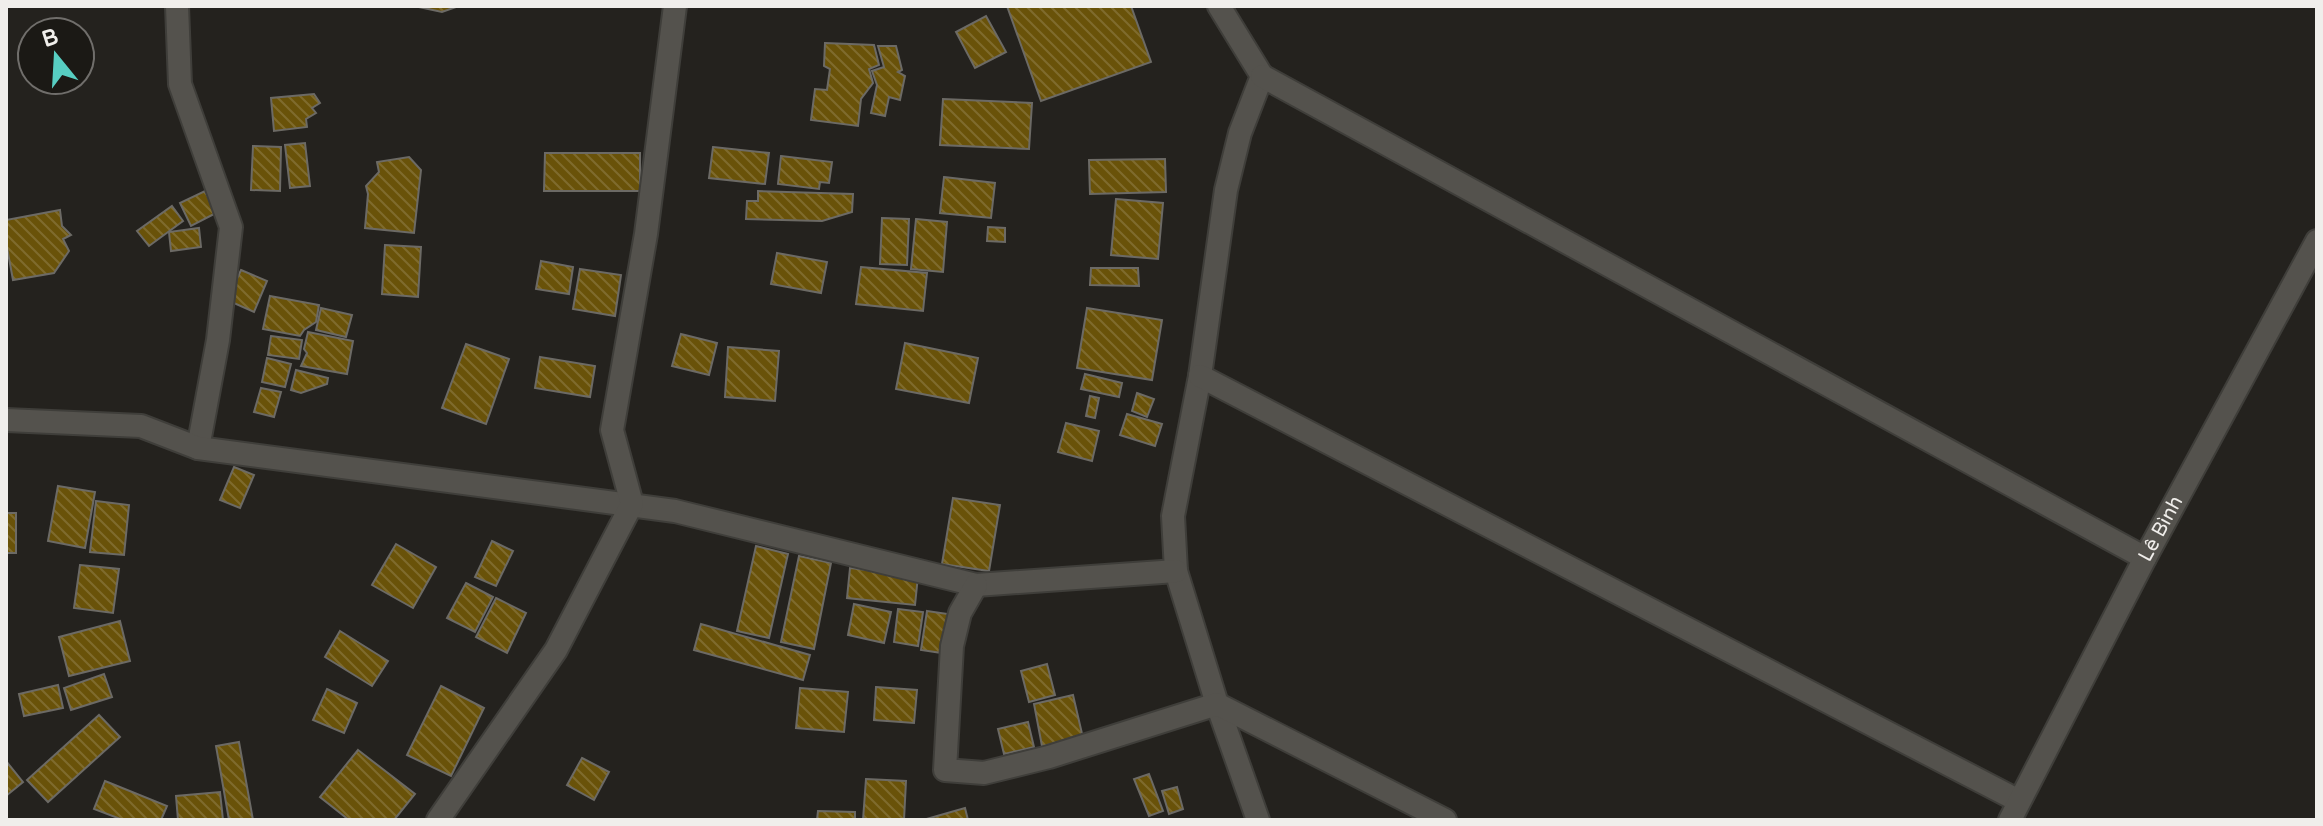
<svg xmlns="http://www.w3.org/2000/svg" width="2323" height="826" viewBox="0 0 2323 826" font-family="'Varela Round',sans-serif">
<defs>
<pattern id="building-back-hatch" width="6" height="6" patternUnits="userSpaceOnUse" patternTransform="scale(2)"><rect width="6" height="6" fill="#695209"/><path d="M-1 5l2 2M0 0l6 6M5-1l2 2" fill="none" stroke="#7f6b2d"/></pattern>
</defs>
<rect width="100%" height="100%" fill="#24221e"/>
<g fill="url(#building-back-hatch)" stroke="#6c6a65" stroke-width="2">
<path d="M 414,6 L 456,6 L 456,7 L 442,12 Z"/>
<path d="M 1007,6 L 1131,6 L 1151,62 L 1041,101 Z"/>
<path d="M 986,16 L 1006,52 L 975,68 L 956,32 Z"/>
<path d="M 825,43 L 874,45 L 879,65 L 869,69 L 873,83 L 861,99 L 858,126 L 811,120 L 815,89 L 827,90 L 830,69 L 824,66 Z"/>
<path d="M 878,46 L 896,46 L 902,70 L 898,72 L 905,76 L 900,100 L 889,97 L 885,116 L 871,113 L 877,85 L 872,71 L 884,67 Z"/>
<path d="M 314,94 L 320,103 L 312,108 L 316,113 L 306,119 L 307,127 L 274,131 L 271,98 Z"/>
<path d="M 943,99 L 1032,103 L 1029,149 L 940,145 Z"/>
<path d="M 305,143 L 310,186 L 290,188 L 285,145 Z"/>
<path d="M 253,146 L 281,147 L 280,191 L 251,190 Z"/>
<path d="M 713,147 L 769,153 L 765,184 L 709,178 Z"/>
<path d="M 545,153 L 640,153 L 640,191 L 544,191 Z"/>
<path d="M 781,156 L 832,162 L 829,183 L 820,182 L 819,189 L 778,184 Z"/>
<path d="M 409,157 L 421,170 L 414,233 L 365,228 L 368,194 L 366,186 L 379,172 L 377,162 Z"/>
<path d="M 1165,159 L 1166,192 L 1090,194 L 1089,160 Z"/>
<path d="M 944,177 L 995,183 L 991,218 L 940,213 Z"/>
<path d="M 205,191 L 216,213 L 191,226 L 180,203 Z"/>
<path d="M 758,191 L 853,194 L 852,212 L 822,221 L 746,219 L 747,201 L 758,201 Z"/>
<path d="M 1116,199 L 1163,203 L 1158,259 L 1111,255 Z"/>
<path d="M 172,206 L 183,221 L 149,246 L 137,231 Z"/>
<path d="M 60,210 L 62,226 L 71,235 L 63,239 L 69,251 L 54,273 L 13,280 L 6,242 L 6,220 Z"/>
<path d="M 882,218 L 909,219 L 907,265 L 880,264 Z"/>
<path d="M 916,219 L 947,222 L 943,272 L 911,269 Z"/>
<path d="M 988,227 L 1005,228 L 1005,242 L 987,241 Z"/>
<path d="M 199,228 L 201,247 L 171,251 L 169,232 Z"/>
<path d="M 385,245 L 421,247 L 418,297 L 382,294 Z"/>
<path d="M 777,253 L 827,262 L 821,293 L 771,284 Z"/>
<path d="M 541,261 L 573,267 L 569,294 L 536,289 Z"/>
<path d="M 861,267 L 927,273 L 923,311 L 856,304 Z"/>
<path d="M 1091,268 L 1138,268 L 1139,286 L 1090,285 Z"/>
<path d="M 580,269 L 621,275 L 615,316 L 573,309 Z"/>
<path d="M 241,270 L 267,281 L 254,312 L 227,300 Z"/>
<path d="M 270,296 L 319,305 L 316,322 L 304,330 L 300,336 L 263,329 Z"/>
<path d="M 321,308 L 352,315 L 346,337 L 316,330 Z"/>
<path d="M 1087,308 L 1162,320 L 1152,380 L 1077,368 Z"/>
<path d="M 308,332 L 353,341 L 347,374 L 301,366 L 307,353 L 304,349 Z"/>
<path d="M 681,334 L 717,343 L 709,375 L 672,366 Z"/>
<path d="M 271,336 L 302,340 L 299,359 L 268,355 Z"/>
<path d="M 905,343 L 978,358 L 969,403 L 896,389 Z"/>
<path d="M 466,344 L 509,359 L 486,424 L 442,408 Z"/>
<path d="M 728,347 L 779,351 L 775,401 L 725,397 Z"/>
<path d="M 540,357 L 595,366 L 590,397 L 535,388 Z"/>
<path d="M 267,358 L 291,364 L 285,387 L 262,382 Z"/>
<path d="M 296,370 L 328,378 L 327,384 L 301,393 L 291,390 Z"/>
<path d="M 1085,374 L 1122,383 L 1119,397 L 1081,389 Z"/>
<path d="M 261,388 L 281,392 L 274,417 L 254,412 Z"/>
<path d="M 1137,393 L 1154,399 L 1147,417 L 1132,411 Z"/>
<path d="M 1090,396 L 1099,398 L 1095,418 L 1086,416 Z"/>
<path d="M 1127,414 L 1162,424 L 1155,446 L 1120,435 Z"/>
<path d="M 1066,423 L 1099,431 L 1092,461 L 1058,452 Z"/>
<path d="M 234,467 L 254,475 L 240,508 L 220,500 Z"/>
<path d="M 58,486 L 95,492 L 85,548 L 48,541 Z"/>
<path d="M 953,498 L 1000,505 L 989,571 L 942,564 Z"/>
<path d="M 96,501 L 129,505 L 124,555 L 90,552 Z"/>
<rect x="6" y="513" width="10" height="40"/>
<path d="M 492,541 L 513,551 L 496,586 L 475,577 Z"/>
<path d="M 396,544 L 436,567 L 413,608 L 372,585 Z"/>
<path d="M 756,546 L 788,554 L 769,638 L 737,631 Z"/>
<path d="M 799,556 L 831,563 L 814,649 L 781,642 Z"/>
<path d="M 80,565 L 119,569 L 113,613 L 74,608 Z"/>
<path d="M 850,568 L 918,576 L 915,605 L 847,598 Z"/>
<path d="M 466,583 L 493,597 L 475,632 L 447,618 Z"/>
<path d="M 496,598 L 526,613 L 507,653 L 476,637 Z"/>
<path d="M 854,604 L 891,612 L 884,643 L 848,635 Z"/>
<path d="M 898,609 L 923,612 L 918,646 L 894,642 Z"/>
<path d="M 927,611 L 948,614 L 942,653 L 921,650 Z"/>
<path d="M 120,621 L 130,661 L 69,676 L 59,637 Z"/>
<path d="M 701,624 L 810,655 L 803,680 L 694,650 Z"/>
<path d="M 340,631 L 388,661 L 372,686 L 325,657 Z"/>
<path d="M 1047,664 L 1055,695 L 1029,702 L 1021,671 Z"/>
<path d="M 104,674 L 112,697 L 71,710 L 64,688 Z"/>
<path d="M 58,685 L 63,708 L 24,716 L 19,694 Z"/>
<path d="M 441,686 L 484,708 L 451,776 L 407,755 Z"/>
<path d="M 876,687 L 917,690 L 914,723 L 874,720 Z"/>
<path d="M 800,688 L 848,692 L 844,732 L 796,728 Z"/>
<path d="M 327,689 L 357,703 L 344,733 L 313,720 Z"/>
<path d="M 1073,695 L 1083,738 L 1042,746 L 1034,704 Z"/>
<path d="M 99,715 L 120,737 L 48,802 L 27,780 Z"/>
<path d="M 1028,722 L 1034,747 L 1004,754 L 998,729 Z"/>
<path d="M 239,742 L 253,820 L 229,820 L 216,746 Z"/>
<path d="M 358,750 L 415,794 L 394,820 L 349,820 L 320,797 Z"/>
<path d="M 582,758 L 609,772 L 594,800 L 567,785 Z"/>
<path d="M 6,761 L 23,782 L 6,796 Z"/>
<path d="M 1149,774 L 1163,811 L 1149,816 L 1134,779 Z"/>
<path d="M 866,779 L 906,781 L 904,820 L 863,820 Z"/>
<path d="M 105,781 L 167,806 L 161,820 L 123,820 L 94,809 Z"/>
<path d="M 1177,787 L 1183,809 L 1169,814 L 1162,791 Z"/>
<path d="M 220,792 L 223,820 L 178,820 L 176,796 Z"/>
<path d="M 965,808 L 968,820 L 923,820 Z"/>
<path d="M 818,811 L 855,812 L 855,820 L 817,820 Z"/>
</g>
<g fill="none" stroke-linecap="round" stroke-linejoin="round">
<defs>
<g id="minor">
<path d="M 177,6 L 180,84 L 231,227 L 218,340 L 198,448"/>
<path d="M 1219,6 L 1262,76 L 1240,133 L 1226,190 L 1200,376 L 1173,516 L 1176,571 L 1217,704 L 1258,820"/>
<path d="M 1262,76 L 2145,558"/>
<path d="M 1200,376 L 2019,801"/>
<path d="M 6,420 L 141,426 L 198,448 L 675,511 L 976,585 L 1176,571"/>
<path d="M 976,585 L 960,613 L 952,646 L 945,770 L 984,773 L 1049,757 L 1217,704 L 1445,820"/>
<path d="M 438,820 L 556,650 L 632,504 L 612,430 L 646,234 L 675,6"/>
</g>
<g id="tertiary">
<path id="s1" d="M 2010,820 L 2145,558 L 2317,241"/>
</g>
</defs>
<use href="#minor" stroke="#3f3e3a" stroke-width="26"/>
<use href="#tertiary" stroke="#3f3e3a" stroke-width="26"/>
<use href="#minor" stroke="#54524d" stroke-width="22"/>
<use href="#tertiary" stroke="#54524d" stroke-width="22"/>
</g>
<g text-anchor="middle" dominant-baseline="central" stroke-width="6" stroke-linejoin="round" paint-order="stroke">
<g font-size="20" fill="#f0eeeb" stroke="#1b1915">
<text stroke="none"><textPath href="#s1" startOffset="328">Lê Bình</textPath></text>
</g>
</g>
<rect width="2323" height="826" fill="none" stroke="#f0eeeb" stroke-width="16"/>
<g transform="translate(56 56) rotate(342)"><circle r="38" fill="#1b1915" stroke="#706e6b" stroke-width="2"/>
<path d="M0-6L14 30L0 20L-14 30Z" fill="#57cec2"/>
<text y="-12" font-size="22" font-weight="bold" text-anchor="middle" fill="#f0eeeb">B</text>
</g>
</svg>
